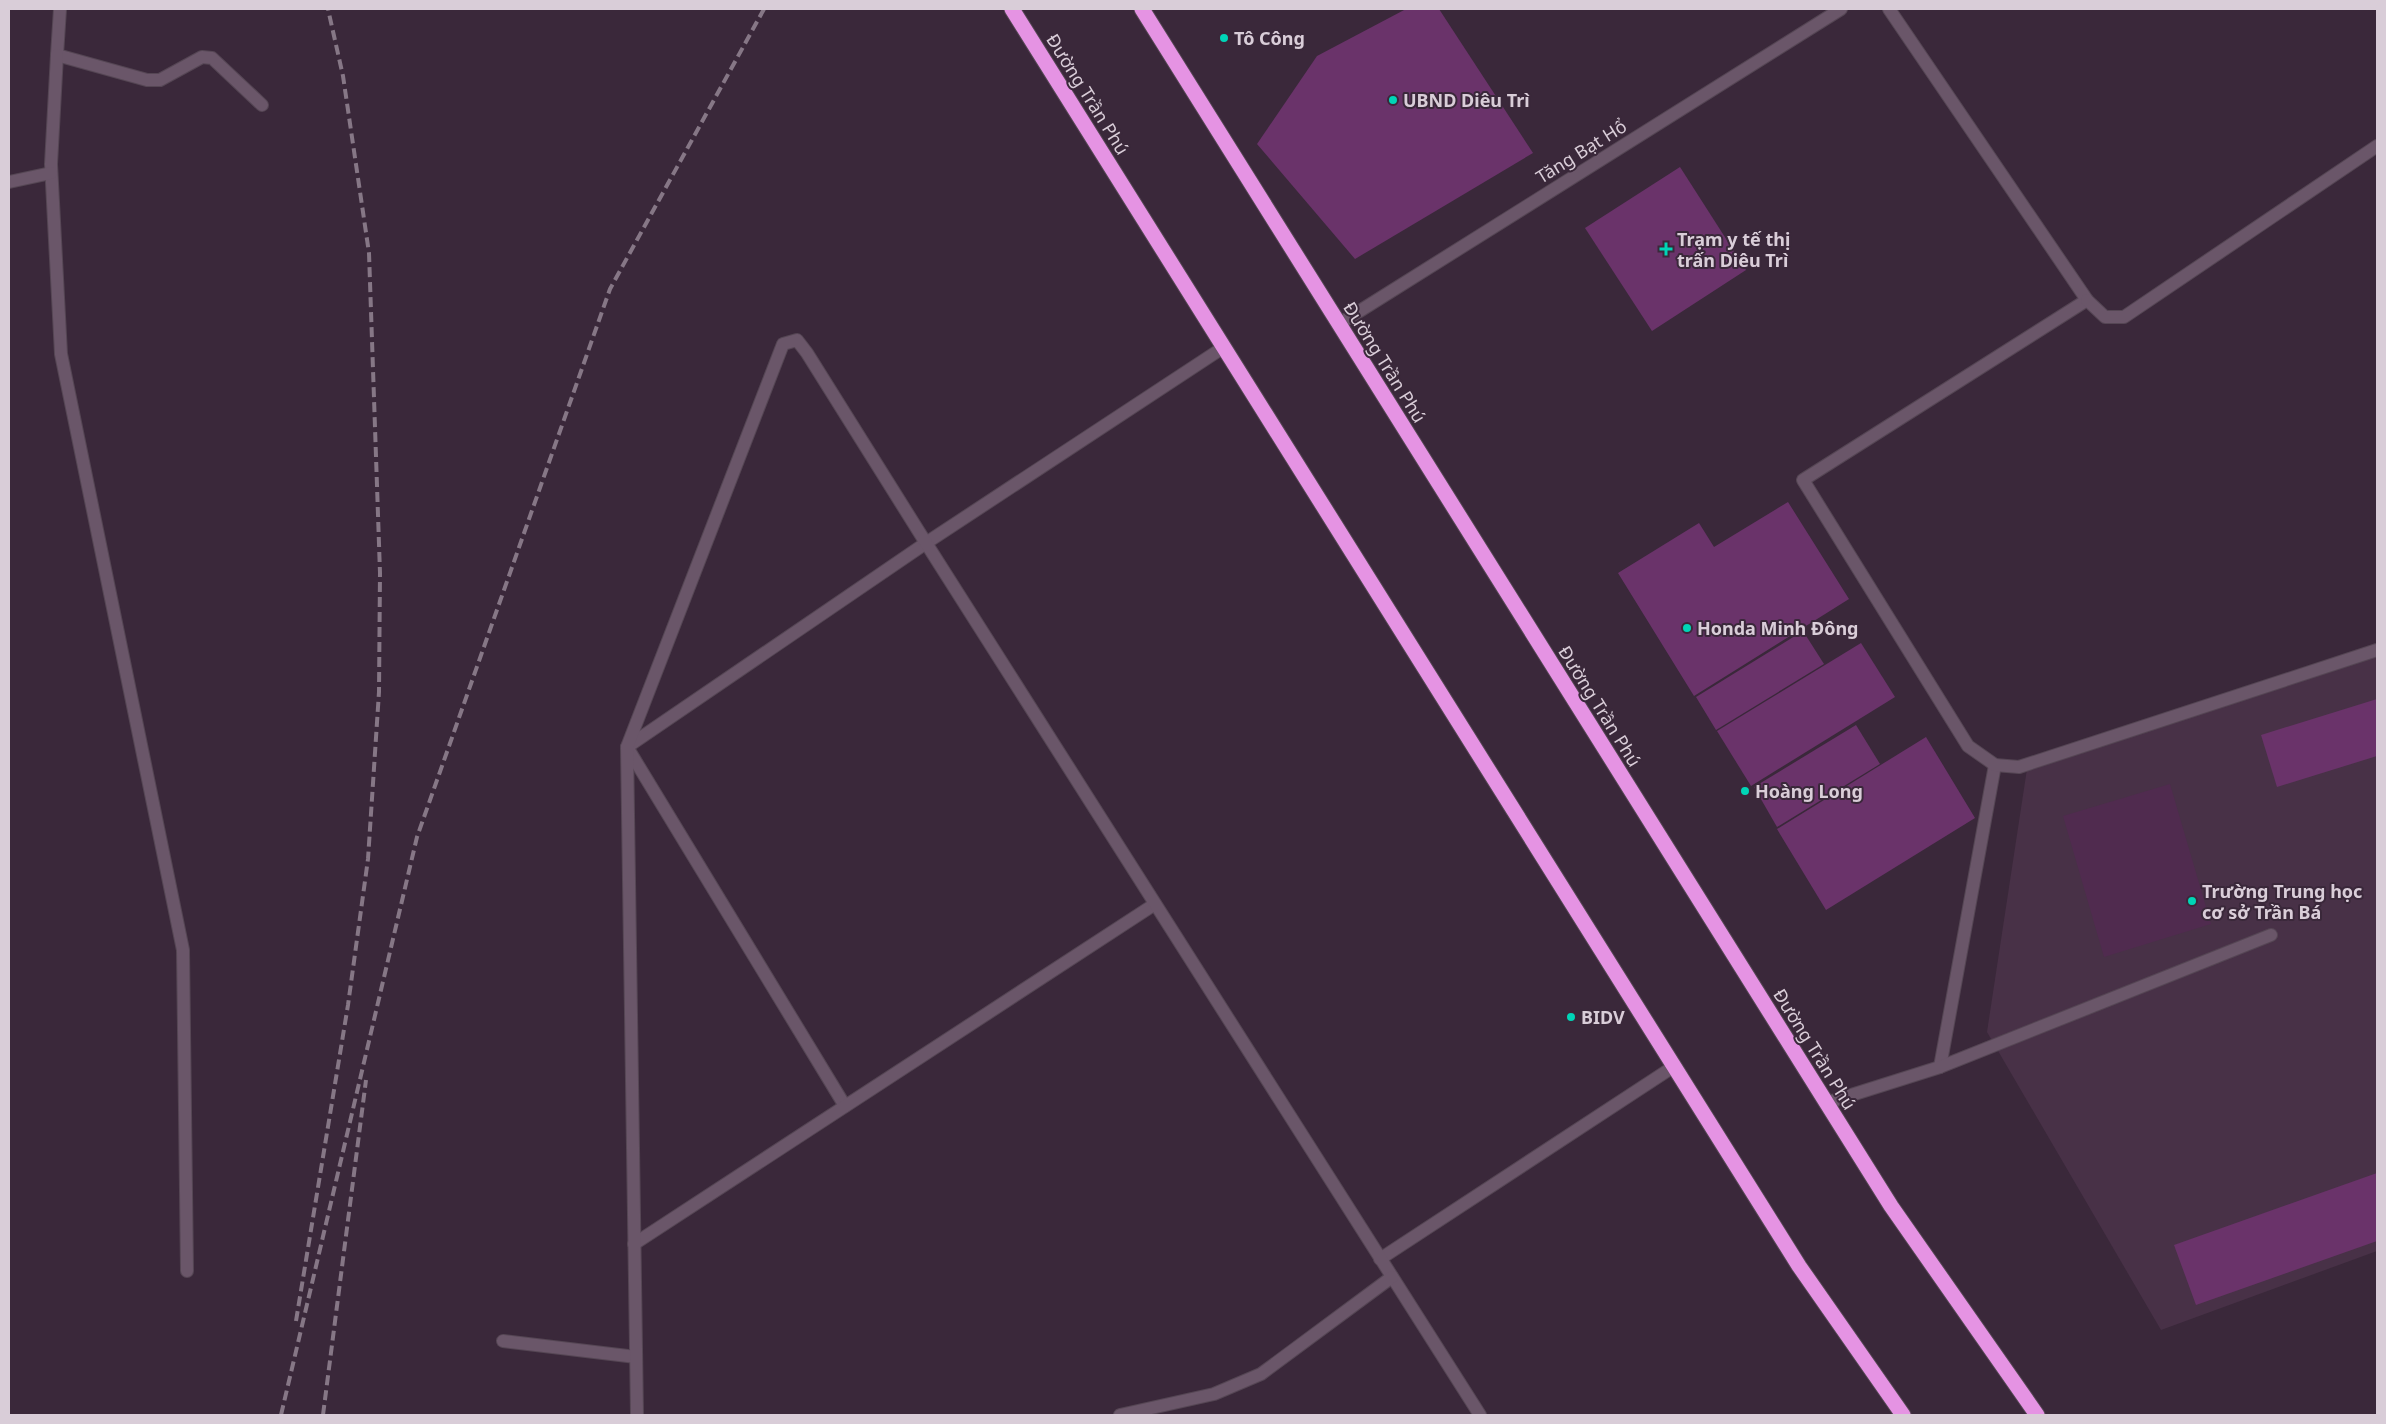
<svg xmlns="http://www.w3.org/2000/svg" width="2386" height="1424" viewBox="0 0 2386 1424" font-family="'Noto Sans',sans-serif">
<rect width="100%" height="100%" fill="#3a283a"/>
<path fill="#483147" d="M 2377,655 L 2377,1251 L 2161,1330 L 1987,1032 L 2027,769 Z"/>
<path fill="#502b4f" d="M 2170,784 L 2211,924 L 2104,957 L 2063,816 Z"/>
<g fill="#6a336a">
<path d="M 1406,9 L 1439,9 L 1533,153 L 1355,259 L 1257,144 L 1317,56 Z"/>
<path d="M 1680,167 L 1746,270 L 1652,331 L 1585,228 Z"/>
<path d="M 1788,502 L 1849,599 L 1694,696 L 1618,573 L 1699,523 L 1714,547 Z"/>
<path d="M 1803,631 L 1824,664 L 1716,730 L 1696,697 Z"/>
<path d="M 1861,643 L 1895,697 L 1751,786 L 1717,731 Z"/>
<path d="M 2377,699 L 2377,756 L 2277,787 L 2261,735 Z"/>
<path d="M 1856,725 L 1880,764 L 1777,827 L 1754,787 Z"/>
<path d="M 1926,737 L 1975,818 L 1826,910 L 1777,829 Z"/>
<path d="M 2377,1173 L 2377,1241 L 2196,1305 L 2174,1245 Z"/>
</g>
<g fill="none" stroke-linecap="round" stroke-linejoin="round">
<defs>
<g id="lane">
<path d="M 1940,1067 L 1995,765"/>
<path d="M 1826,1103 L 1940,1067 L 2271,935"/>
<path d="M 503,1341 L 636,1357"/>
</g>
<g id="street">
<path d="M 60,9 L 57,55 L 147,80 L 160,80 L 202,57 L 212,58 L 262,105"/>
<path d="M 1889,9 L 2087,300 L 1803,480 L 1968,746 L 1995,765 L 2019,767 L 2377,650"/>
<path d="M 57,55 L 51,164 L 61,354 L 183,950 L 187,1271"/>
<path d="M 9,182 L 51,173"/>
<path d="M 2087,300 L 2105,317 L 2124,317 L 2377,146"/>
<path d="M 1339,324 L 1841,9"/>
<path d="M 845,1106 L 627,747 L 926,543 L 1224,347"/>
<path d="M 634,1244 L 1155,904"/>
<path d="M 1380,1259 L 1673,1067"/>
<path d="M 637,1415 L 627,747 L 783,344 L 797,340 L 807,353 L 926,543 L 1480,1415"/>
<path d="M 1120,1415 L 1214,1394 L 1261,1374 L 1392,1277"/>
</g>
<g id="highway">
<path d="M 1012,9 L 1799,1266 L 1903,1415"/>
<path d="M 1142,9 L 1891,1206 L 2037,1415"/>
</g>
</defs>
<use href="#lane" stroke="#554654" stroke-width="14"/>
<use href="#street" stroke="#554654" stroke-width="14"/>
<use href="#highway" stroke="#554654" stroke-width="17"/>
<use href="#lane" stroke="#6a5669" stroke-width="12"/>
<use href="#street" stroke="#6a5669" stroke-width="12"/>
<use href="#highway" stroke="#e593e3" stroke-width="15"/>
<g stroke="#867786" stroke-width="4" stroke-dasharray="10 5" stroke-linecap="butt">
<path d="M 296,1321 L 348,1005 L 368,859 L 379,692 L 380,573 L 369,253 L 343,76 L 328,9"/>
<path d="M 281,1415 L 417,837 L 610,289 L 764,9"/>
<path d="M 323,1415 L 366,1080"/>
</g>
</g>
<g fill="#00d5b7" stroke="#3a283a" stroke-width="2">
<circle cx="1224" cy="38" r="5"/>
<circle cx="1393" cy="100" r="5"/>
<path d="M1663.5 241.5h5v5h5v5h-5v5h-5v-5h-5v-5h5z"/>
<circle cx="1687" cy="628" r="5"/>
<circle cx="1745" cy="791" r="5"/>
<circle cx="2192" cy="901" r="5"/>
<circle cx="1571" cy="1017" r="5"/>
</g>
<g text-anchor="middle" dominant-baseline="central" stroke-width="4" stroke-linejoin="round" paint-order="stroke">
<g font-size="18" font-weight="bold" fill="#d9cdd8" stroke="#3a283a" text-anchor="start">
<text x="1234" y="38">Tô Công</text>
<text x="1403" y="100">UBND Diêu Trì</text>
<text x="1677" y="239">Trạm y tế thị<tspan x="1677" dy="21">trấn Diêu Trì</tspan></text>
<text x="1697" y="628">Honda Minh Đông</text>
<text x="1755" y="791">Hoàng Long</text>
<text x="2202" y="891">Trường Trung học<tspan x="2202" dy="21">cơ sở Trần Bá</tspan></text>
<text x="1581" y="1017">BIDV</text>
</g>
<g font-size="18" fill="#d9cdd8" stroke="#3a283a">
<text transform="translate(1088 94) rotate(58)">Đường Trần Phú</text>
<text transform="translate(1581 151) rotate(-32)">Tăng Bạt Hổ</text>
<text transform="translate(1385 362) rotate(58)">Đường Trần Phú</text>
<text transform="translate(1600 706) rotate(58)">Đường Trần Phú</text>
<text transform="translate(1815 1049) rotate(58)">Đường Trần Phú</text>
</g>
</g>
<rect width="2386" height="1424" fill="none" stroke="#d9cdd8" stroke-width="20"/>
</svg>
